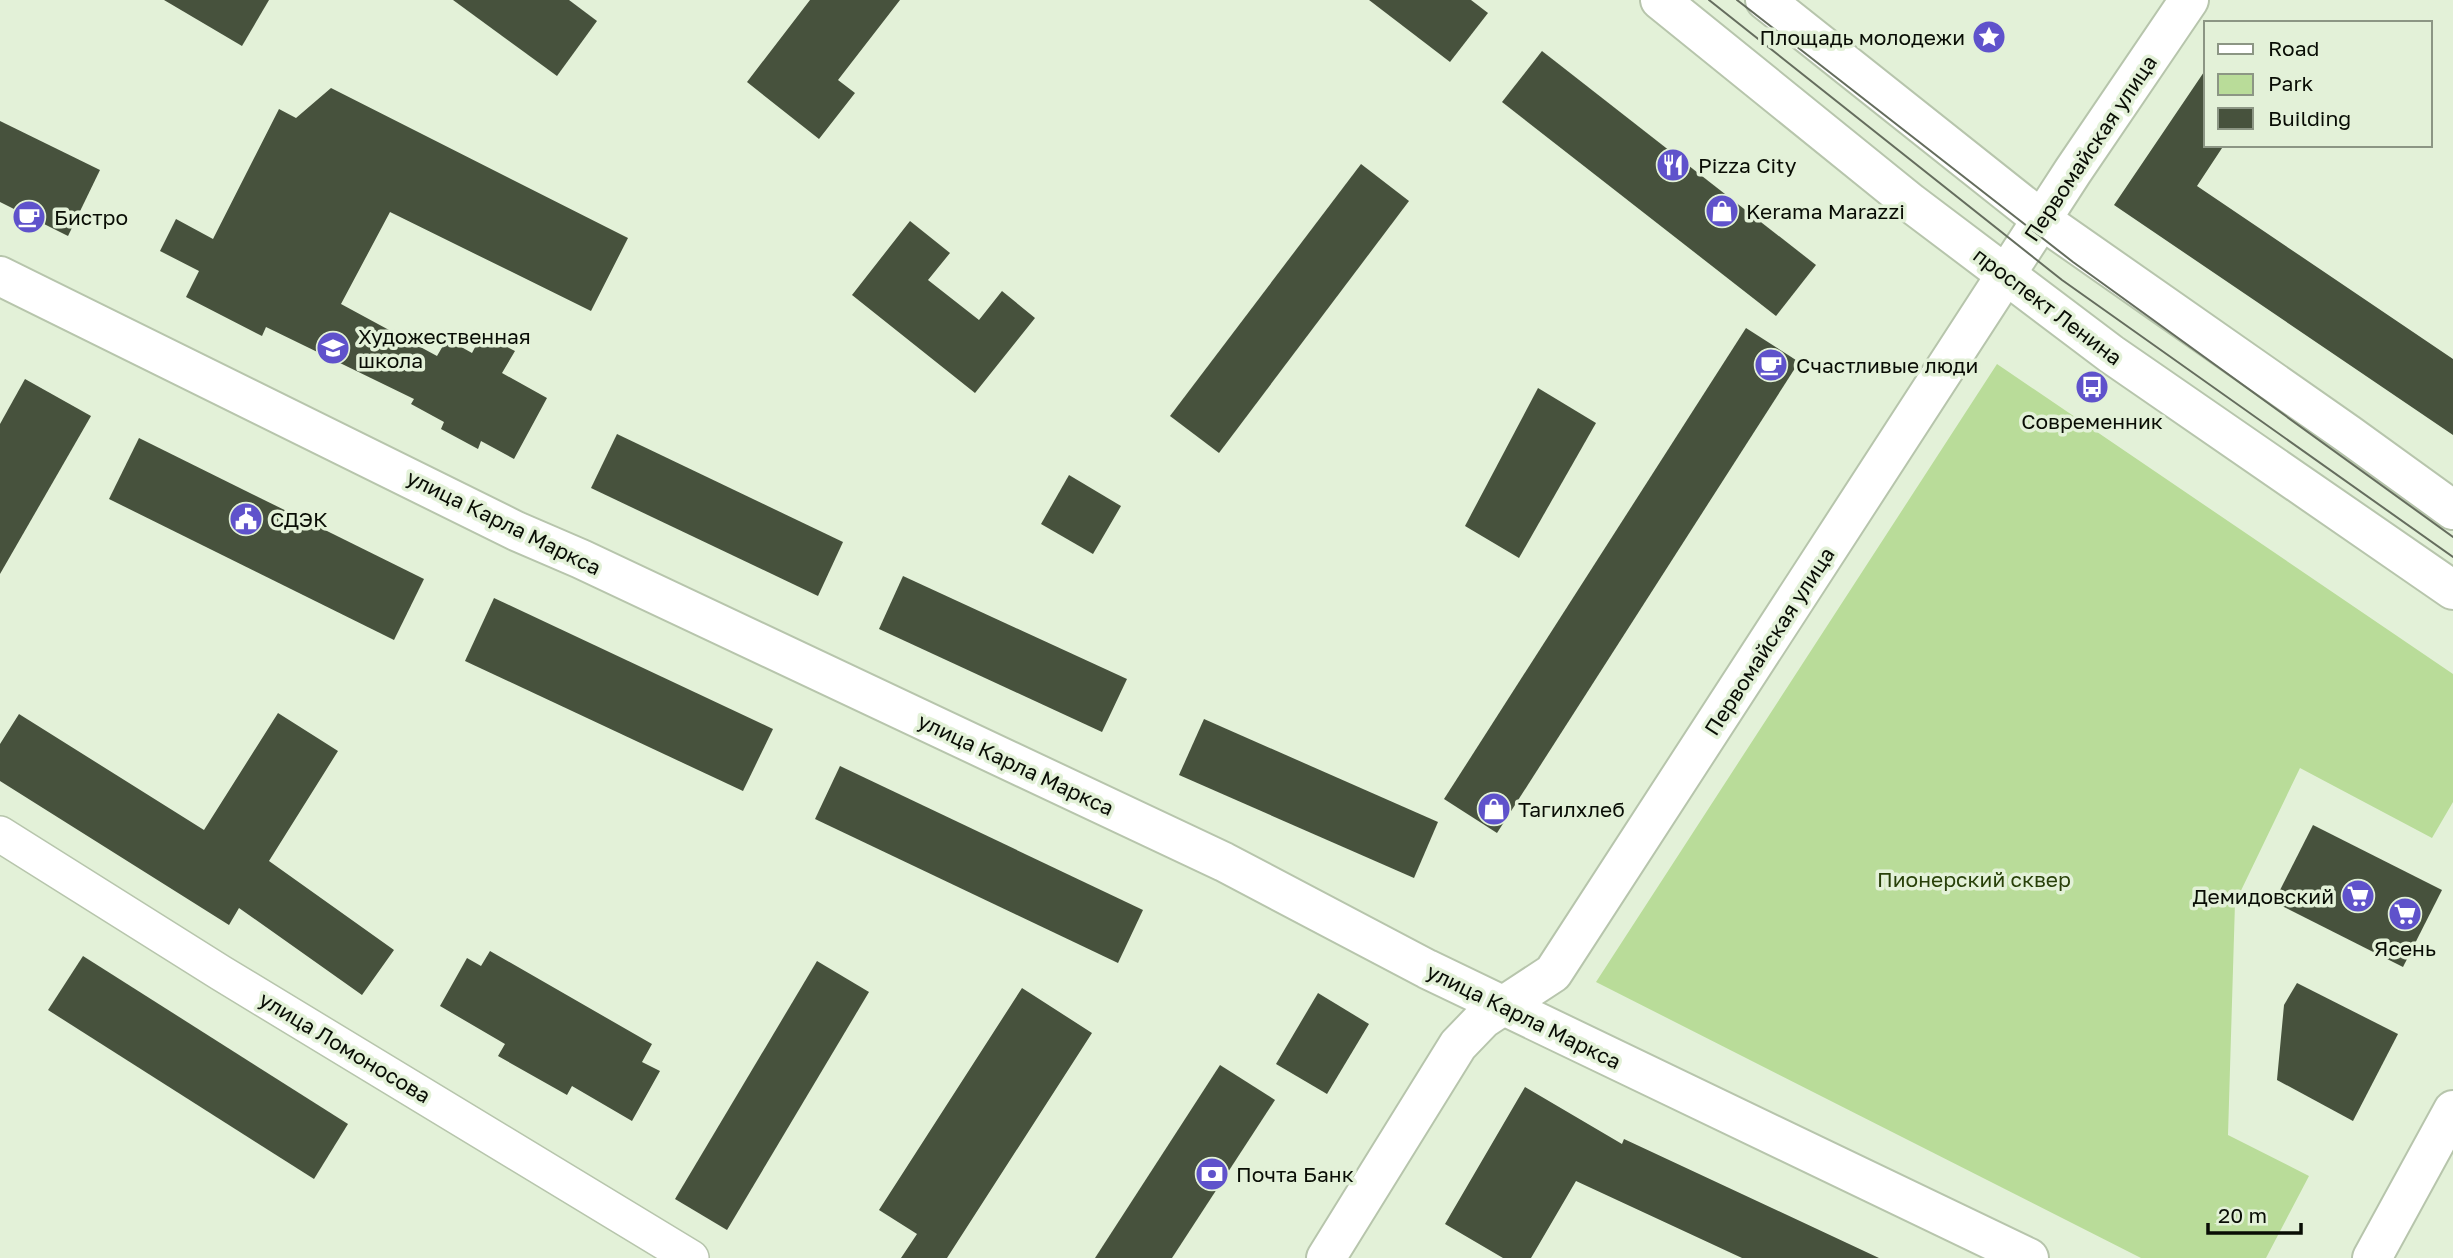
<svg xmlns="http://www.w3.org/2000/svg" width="2453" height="1258" viewBox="0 0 2453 1258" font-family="'Golos Text',sans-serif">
<rect width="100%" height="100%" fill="#e3f1d8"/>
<path fill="#b9dc99" d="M 1997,364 L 2453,674 L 2453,802 L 2432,838 L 2300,768 L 2235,903 L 2228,1135 L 2309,1176 L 2266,1258 L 2141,1258 L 1596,982 Z"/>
<g fill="#47523d">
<path d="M 164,0 L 269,0 L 242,46 Z"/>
<path d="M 453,0 L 569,0 L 597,21 L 557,76 Z"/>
<path d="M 810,0 L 900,0 L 838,80 L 855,93 L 819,139 L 747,82 Z"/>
<path d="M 1369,0 L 1471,0 L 1488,13 L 1450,62 Z"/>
<path d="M 1542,51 L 1816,265 L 1776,316 L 1502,102 Z"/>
<path d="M 2206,69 L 2206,145 L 2224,145 L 2197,186 L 2453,359 L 2453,435 L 2114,205 Z"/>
<path d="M 331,88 L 628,238 L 591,311 L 390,212 L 341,304 L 437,356 L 447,339 L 472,353 L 482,334 L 515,351 L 502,373 L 547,398 L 514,459 L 481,441 L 478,449 L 441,429 L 444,422 L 411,404 L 414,399 L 266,327 L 262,336 L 186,297 L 199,271 L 160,251 L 176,219 L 213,239 L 279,109 L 296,118 Z"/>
<path d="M 0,121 L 100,170 L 68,236 L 0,202 Z"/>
<path d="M 1361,164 L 1409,201 L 1219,453 L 1170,416 Z"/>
<path d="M 910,221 L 950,253 L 928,280 L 979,320 L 1002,291 L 1035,318 L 975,393 L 852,295 Z"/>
<path d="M 1746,328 L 1799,362 L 1497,833 L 1444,799 Z"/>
<path d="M 25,379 L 91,416 L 0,574 L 0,424 Z"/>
<path d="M 1538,388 L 1596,423 L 1519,558 L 1465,526 Z"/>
<path d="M 617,434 L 843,542 L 818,596 L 591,488 Z"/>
<path d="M 139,438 L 424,579 L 394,640 L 109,499 Z"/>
<path d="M 1069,475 L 1121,506 L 1093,554 L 1041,524 Z"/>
<path d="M 903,576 L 1127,679 L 1102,732 L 879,629 Z"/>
<path d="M 494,598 L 773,729 L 743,791 L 465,661 Z"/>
<path d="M 278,713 L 338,751 L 269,861 L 394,950 L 362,995 L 239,908 L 229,925 L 0,781 L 0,744 L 19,714 L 204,830 Z"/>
<path d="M 1204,719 L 1438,822 L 1414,878 L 1179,775 Z"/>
<path d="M 840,766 L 1143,910 L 1118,963 L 815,819 Z"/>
<path d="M 2313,825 L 2442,890 L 2403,967 L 2274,902 Z"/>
<path d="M 490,951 L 652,1044 L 642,1062 L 660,1071 L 632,1121 L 572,1086 L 567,1095 L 498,1056 L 505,1044 L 440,1006 L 467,958 L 481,966 Z"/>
<path d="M 83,956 L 348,1124 L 314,1179 L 48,1010 Z"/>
<path d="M 817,961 L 869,992 L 727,1230 L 675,1199 Z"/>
<path d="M 2297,983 L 2398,1034 L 2353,1121 L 2277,1080 L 2284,1005 Z"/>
<path d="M 1022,988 L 1092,1033 L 947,1258 L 901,1258 L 917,1234 L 879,1210 Z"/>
<path d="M 1318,993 L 1369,1024 L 1327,1094 L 1276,1064 Z"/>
<path d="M 1220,1065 L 1275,1100 L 1172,1258 L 1095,1258 Z"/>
<path d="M 1525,1087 L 1622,1144 L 1624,1139 L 1879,1258 L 1742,1258 L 1576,1181 L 1531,1258 L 1503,1258 L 1445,1224 Z"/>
</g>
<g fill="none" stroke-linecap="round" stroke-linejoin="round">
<defs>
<path id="minor" d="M 0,834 L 221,973 L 691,1258"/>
<g id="tertiary">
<path d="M 0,276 L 516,531 L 581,559 L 1224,862 L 1427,969 L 2029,1258"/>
<path d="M 1326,1258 L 1458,1045 L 1483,1019 L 1553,973 L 2073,171 L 2189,0"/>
<path d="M 2372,1258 L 2453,1110"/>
</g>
<g id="secondary">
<path d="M 1660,0 L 1911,203 L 2111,354 L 2453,590"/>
<path d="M 1765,0 L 2042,220 L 2348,434 L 2453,510"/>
</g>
</defs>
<use href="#minor" stroke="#b7c5ac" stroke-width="38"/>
<use href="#tertiary" stroke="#b7c5ac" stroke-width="42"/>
<use href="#secondary" stroke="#b7c5ac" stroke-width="42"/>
<use href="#minor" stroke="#fff" stroke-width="35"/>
<use href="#tertiary" stroke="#fff" stroke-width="38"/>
<use href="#secondary" stroke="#fff" stroke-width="38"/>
<g stroke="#656d5e" stroke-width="2">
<path d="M 1709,0 L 2062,280 L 2453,557"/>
<path d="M 1737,0 L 2073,262 L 2453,537"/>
</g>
</g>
<defs>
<symbol id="sight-disc" viewBox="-11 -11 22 22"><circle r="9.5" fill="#5f52cb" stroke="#e3f1d8"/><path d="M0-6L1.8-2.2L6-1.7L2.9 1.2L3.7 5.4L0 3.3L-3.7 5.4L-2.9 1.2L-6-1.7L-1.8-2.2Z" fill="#fff"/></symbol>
<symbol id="restaurant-disc" viewBox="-11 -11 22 22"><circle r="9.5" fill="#5f52cb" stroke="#e3f1d8"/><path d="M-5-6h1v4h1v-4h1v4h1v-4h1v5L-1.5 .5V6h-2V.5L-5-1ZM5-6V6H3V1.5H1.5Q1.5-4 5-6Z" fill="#fff"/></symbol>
<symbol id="shop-disc" viewBox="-11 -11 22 22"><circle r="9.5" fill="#5f52cb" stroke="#e3f1d8"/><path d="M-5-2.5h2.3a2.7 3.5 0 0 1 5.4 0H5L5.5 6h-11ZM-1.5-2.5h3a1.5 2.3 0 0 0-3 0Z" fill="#fff"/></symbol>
<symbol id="cafe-disc" viewBox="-11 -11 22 22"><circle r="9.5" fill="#5f52cb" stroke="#e3f1d8"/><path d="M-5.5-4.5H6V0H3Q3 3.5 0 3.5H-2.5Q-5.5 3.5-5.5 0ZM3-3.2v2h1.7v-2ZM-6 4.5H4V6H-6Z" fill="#fff"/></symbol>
<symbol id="school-disc" viewBox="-11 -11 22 22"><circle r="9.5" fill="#5f52cb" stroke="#e3f1d8"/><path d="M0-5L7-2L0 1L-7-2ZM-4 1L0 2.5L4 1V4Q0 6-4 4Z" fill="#fff"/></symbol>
<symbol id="bus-disc" viewBox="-11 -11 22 22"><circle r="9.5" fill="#5f52cb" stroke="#e3f1d8"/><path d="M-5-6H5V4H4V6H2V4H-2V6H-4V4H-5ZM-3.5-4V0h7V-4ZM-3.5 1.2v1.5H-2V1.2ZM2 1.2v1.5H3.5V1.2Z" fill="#fff"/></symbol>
<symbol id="civic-disc" viewBox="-11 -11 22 22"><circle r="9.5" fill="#5f52cb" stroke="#e3f1d8"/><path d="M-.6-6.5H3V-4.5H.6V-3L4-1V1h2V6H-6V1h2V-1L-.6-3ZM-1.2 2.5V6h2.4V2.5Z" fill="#fff"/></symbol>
<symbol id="supermarket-disc" viewBox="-11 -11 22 22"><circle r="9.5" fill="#5f52cb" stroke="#e3f1d8"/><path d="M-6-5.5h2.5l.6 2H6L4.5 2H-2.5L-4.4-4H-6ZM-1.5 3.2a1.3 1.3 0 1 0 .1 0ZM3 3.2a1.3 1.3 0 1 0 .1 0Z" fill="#fff"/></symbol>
<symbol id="bank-disc" viewBox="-11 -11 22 22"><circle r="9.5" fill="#5f52cb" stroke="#e3f1d8"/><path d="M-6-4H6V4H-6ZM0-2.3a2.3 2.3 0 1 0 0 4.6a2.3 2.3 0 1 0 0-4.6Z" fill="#fff"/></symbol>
</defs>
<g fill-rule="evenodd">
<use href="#sight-disc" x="1970" y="18" width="38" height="38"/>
<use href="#restaurant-disc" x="1654" y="146" width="38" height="38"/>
<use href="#shop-disc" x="1703" y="192" width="38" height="38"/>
<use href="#cafe-disc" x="10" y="198" width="38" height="38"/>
<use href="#school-disc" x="314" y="329" width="38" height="38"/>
<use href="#cafe-disc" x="1752" y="346" width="38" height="38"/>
<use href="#bus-disc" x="2073" y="368" width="38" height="38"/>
<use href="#civic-disc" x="227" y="500" width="38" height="38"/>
<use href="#shop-disc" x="1475" y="790" width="38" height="38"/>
<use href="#supermarket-disc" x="2339" y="877" width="38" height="38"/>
<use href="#supermarket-disc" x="2386" y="895" width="38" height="38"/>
<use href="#bank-disc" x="1193" y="1155" width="38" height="38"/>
</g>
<g text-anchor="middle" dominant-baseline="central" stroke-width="7" stroke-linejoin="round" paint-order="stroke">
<g font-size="21" fill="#090d05" stroke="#e3f1d8" text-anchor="start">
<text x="1965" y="37" text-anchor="end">Площадь молодежи</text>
<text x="1698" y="165">Pizza City</text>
<text x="1746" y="211">Kerama Marazzi</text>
<text x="54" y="217">Бистро</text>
<text x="358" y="336">Художественная<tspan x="358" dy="24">школа</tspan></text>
<text x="1796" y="365">Счастливые люди</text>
<text x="2092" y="421" text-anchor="middle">Современник</text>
<text x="270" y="519">СДЭК</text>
<text x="1518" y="809">Тагилхлеб</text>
<text x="2334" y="896" text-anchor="end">Демидовский</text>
<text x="2405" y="948" text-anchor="middle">Ясень</text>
<text x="1236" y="1174">Почта Банк</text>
</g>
<g font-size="21" fill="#090d05" stroke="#e3f1d8">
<text transform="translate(2090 148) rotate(-56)">Первомайская улица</text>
<text transform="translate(2048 306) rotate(37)">проспект Ленина</text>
<text transform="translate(504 522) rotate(26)">улица Карла Маркса</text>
<text transform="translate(1769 641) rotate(-57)">Первомайская улица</text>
<text transform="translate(1016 764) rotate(25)">улица Карла Маркса</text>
<text transform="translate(1524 1016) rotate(26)">улица Карла Маркса</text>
<text transform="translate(345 1047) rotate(31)">улица Ломоносова</text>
</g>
<g font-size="21" fill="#284009" stroke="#e3f1d8">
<text x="1974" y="879">Пионерский сквер</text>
</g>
</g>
<rect x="2204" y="21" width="228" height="126" fill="#e3f1d8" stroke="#8c9684" stroke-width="2"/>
<rect x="2218" y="44" width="35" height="10" fill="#ffffff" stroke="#8c9684" stroke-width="2"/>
<text x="2268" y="56" font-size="21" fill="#090d05">Road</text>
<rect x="2218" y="74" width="35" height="21" fill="#b9dc99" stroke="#8c9684" stroke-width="2"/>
<text x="2268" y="91" font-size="21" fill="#090d05">Park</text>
<rect x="2218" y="108" width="35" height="21" fill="#47523d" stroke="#8c9684" stroke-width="2"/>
<text x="2268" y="126" font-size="21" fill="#090d05">Building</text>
<path d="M2208 1223v10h93v-10" fill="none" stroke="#090d05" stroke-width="3.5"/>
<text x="2218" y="1223" font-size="21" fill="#090d05" stroke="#e3f1d8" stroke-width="5" paint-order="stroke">20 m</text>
</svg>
